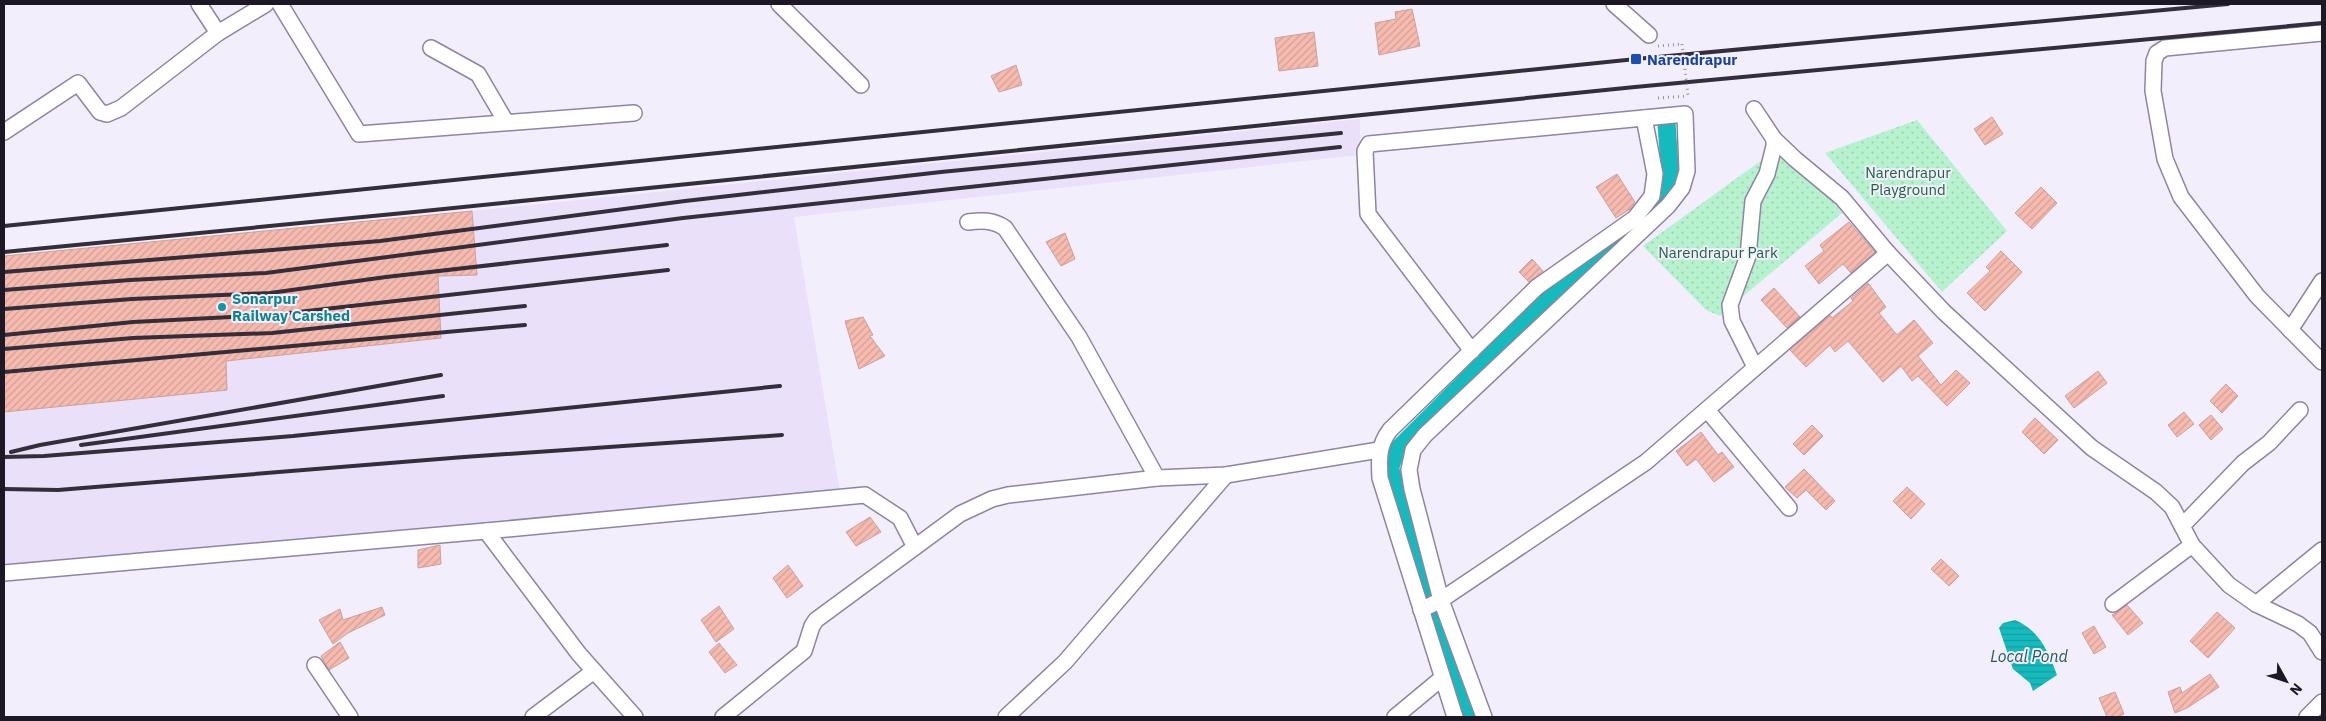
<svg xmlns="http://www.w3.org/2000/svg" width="2326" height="721" viewBox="0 0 2326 721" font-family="'IBM Plex Sans',sans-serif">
<defs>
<pattern id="park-dots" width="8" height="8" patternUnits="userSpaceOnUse" patternTransform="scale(1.25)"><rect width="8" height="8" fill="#b7f2ce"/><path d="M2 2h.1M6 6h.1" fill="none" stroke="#9dcfb1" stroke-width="1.8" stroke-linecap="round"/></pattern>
<pattern id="water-rules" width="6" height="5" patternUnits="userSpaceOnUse" patternTransform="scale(1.25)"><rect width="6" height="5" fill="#15babd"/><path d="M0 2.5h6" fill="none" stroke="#139fa2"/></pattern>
<pattern id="building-hatch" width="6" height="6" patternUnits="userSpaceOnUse" patternTransform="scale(1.25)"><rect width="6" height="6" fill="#f6baaf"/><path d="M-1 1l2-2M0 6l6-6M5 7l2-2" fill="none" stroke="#d29f96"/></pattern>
</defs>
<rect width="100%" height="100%" fill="#f3eefc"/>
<path fill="#eae0f9" d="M 1360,119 L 1360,155 L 794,217 L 840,492 L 4,567 L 4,256 L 472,211 Z"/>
<g fill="url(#park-dots)">
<path d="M 1917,120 L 2007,231 L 1942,292 L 1825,153 Z"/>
<path d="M 1773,152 L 1824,191 L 1842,213 L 1720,316 L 1706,310 L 1643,246 Z"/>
</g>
<path fill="url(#water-rules)" d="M 2015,620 C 2039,630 2048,651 2057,675 L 2033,691 L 2030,683 L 2013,669 L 1999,628 L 2003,623 Z"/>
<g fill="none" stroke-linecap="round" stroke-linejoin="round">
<path stroke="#15babd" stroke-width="18" d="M 1468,717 L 1429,606 L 1390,468 L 1396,451 L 1541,306 L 1610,250 L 1656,207 L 1665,191 L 1670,173 L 1666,116"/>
</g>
<g fill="url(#building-hatch)" stroke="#caa29b">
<path d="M 1412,9 L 1420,46 L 1379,55 L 1375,23 L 1396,19 L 1395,12 Z"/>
<path d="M 1314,32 L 1318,66 L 1279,71 L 1275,38 Z"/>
<path d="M 1016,65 L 1022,85 L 999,92 L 991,76 Z"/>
<path d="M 1992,117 L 2003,134 L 1985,145 L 1974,129 Z"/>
<path d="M 1617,174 L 1635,202 L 1630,209 L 1616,218 L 1596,187 Z"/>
<path d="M 2041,187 L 2057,203 L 2032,229 L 2015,213 Z"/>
<path d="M 472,211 L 477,275 L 438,276 L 441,338 L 226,361 L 227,390 L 4,412 L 4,256 Z"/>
<path d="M 1849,222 L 1875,252 L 1851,273 L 1843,264 L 1819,284 L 1805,266 L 1824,251 L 1820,245 Z"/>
<path d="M 1065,233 L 1075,259 L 1061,266 L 1046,242 Z"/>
<path d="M 2001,251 L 2022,272 L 1985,311 L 1967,293 L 1990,271 L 1986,267 Z"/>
<path d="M 1532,259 L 1543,271 L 1529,282 L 1519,272 Z"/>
<path d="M 1868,283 L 1886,307 L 1879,313 L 1897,335 L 1914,320 L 1933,343 L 1918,356 L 1941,385 L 1956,370 L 1970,383 L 1947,406 L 1918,376 L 1912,381 L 1901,366 L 1883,382 L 1848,341 L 1835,352 L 1830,345 L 1806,367 L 1790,350 L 1830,315 L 1832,318 L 1853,301 L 1851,298 Z"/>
<path d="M 1774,288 L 1800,317 L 1787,328 L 1761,300 Z"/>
<path d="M 863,317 L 873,335 L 870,336 L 885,356 L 859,369 L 845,321 Z"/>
<path d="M 2098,371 L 2107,383 L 2074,408 L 2065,396 Z"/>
<path d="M 2226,384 L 2238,396 L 2222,413 L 2210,401 Z"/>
<path d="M 2184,412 L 2194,424 L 2177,437 L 2168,425 Z"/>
<path d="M 2211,415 L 2223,429 L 2211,440 L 2199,425 Z"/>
<path d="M 2035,418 L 2058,440 L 2044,454 L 2022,432 Z"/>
<path d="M 1812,425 L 1823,436 L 1804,455 L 1793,444 Z"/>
<path d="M 1701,432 L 1718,455 L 1722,452 L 1734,467 L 1714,482 L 1696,459 L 1687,466 L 1676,451 Z"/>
<path d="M 1804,469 L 1835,501 L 1826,510 L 1806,490 L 1797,498 L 1785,487 Z"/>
<path d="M 1907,487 L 1925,504 L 1911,519 L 1893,501 Z"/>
<path d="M 870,517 L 881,532 L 856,546 L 846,532 Z"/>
<path d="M 440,545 L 441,564 L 418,568 L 418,550 Z"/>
<path d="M 1941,559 L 1959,576 L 1949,586 L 1931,569 Z"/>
<path d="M 788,565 L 803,586 L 787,598 L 773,578 Z"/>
<path d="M 2127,605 L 2143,623 L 2128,635 L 2112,615 Z"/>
<path d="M 719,606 L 734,629 L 716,642 L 701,620 Z"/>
<path d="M 382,607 L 385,615 L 348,633 L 333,644 L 319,620 L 340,609 L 343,620 Z"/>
<path d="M 2217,612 L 2235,628 L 2208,658 L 2190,641 Z"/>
<path d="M 2094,626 L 2106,647 L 2094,654 L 2082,633 Z"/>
<path d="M 340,642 L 349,658 L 329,670 L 321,656 Z"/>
<path d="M 719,643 L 737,665 L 725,673 L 709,652 Z"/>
<path d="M 2210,674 L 2219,687 L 2187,708 L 2175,713 L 2168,692 L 2180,687 L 2182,693 Z"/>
<path d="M 2115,692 L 2124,714 L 2117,717 L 2107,717 L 2099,698 Z"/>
</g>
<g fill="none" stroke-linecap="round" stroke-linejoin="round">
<defs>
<g id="street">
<path d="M 199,4 L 218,33"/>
<path d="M 280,4 L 359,134 L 634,113"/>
<path d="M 779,4 L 861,85"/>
<path d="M 1614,4 L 1649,35"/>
<path d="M 2322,33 L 2165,48 L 2157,53 L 2154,61 L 2153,91 L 2165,159 L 2181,197 L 2257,296 L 2322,362"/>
<path d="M 431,48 L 478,74 L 506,122"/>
<path d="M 1754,109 L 1774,139 L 1795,159 L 1842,198 L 1888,253 L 1944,312 L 2092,448 L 2156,492 L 2172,507 L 2192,545 L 2229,585 L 2256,604 L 2298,624 L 2310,633 L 2322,652"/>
<path d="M 4,132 L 78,83 L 100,112 L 107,114 L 121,108 L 218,33 L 266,4"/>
<path d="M 968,222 C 982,220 993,220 1005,228 L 1079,337 L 1157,478"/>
<path d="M 2290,330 L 2322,281"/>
<path d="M 1755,367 L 1732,321 L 1730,305 L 1748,256 L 1753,201 L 1767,174 L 1774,146 L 1774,139"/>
<path d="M 1708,411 L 1789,508"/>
<path d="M 2182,526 L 2243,463 L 2269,443 L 2300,410"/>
<path d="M 486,531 L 579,654 L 635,717"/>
<path d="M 4,573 L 486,531 L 865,495 L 900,518 L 915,547"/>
<path d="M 2113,604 L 2192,545"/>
<path d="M 2256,604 L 2322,550"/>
<path d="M 1421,610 L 1441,600 L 1646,462 L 1888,253"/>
<path d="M 315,665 L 350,717"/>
<path d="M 533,717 L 594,671"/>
<path d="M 723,717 L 804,651 L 812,626 L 816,620 L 960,514 L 992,499 L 1008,495 L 1157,478 L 1226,475 L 1379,450"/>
<path d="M 1006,717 L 1065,662 L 1226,475"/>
<path d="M 1395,717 L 1442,678"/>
<path d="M 1455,717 L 1380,478 C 1379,459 1378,446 1390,430 L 1537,287 L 1635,218 L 1652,196 L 1655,174 L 1644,118 L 1369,144 L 1365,151 L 1368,214 L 1472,351"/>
<path d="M 1484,717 L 1441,600 L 1412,489 L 1409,470 L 1413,450 L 1425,435 L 1668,206 L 1682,188 L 1687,171 L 1685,114 L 1644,118"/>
<path d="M 2307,717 L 2322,702"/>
</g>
</defs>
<use href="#street" stroke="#9083a3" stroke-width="18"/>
<g stroke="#96919e" stroke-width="3" stroke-dasharray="1 4" stroke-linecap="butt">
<path d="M 1658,46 L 1682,44"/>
<path d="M 1658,98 L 1688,96"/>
</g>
<use href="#street" stroke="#fff" stroke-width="15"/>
<g stroke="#332e3a" stroke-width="4">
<path d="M 4,226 L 1636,59 L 2228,4"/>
<path d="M 4,252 L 414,212 L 1635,87 L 2322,23"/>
<path d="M 4,272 L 380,241 L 685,201 L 941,172 L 1341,133"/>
<path d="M 4,290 L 130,280 L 266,273 L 683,218 L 1340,147"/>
<path d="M 4,309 L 132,299 L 270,293 L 386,277 L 667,245"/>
<path d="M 4,335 L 133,322 L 272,315 L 668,270"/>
<path d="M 4,349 L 133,338 L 272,333 L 525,306"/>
<path d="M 4,372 L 525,325"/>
<path d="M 81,445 L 443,396"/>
<path d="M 11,452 L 40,445 L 441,375"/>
<path d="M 4,457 L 44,456 L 293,436 L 780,386"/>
<path d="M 4,489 L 58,490 L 464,457 L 782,435"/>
</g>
<path stroke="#96919e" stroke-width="3" stroke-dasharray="1 4" stroke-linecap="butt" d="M 1682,44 L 1688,96"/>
</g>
<rect fill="#1a4fb4" stroke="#f3eefc" stroke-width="2" x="1630" y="53" width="12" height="12" rx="2.5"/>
<circle fill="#0f9aa8" stroke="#f3eefc" stroke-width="2" cx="222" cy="307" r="5"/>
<g text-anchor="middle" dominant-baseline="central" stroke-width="4" stroke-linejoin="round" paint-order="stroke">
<g font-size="15" font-weight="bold" fill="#164399" stroke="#f3eefc" text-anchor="start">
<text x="1647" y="59">Narendrapur</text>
</g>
<g font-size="15" fill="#1f6441" stroke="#f3eefc">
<text x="1908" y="172">Narendrapur<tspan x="1908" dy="17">Playground</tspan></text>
<text x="1718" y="252">Narendrapur Park</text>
</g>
<g font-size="15" font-weight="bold" fill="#0d838f" stroke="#f3eefc" text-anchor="start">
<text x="232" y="298">Sonarpur<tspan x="232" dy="17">Railway Carshed</tspan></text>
</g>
<g font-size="16" font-style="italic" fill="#1f5a5b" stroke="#f3eefc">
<text x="2029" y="656">Local Pond</text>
</g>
</g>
<rect width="2326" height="721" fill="none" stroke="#1d1824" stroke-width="10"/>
<g transform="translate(2286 681) rotate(130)" stroke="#f3eefc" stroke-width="4" paint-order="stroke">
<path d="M0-4L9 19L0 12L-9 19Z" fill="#1d1824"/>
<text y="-8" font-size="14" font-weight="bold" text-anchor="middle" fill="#1d1824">N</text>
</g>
</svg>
